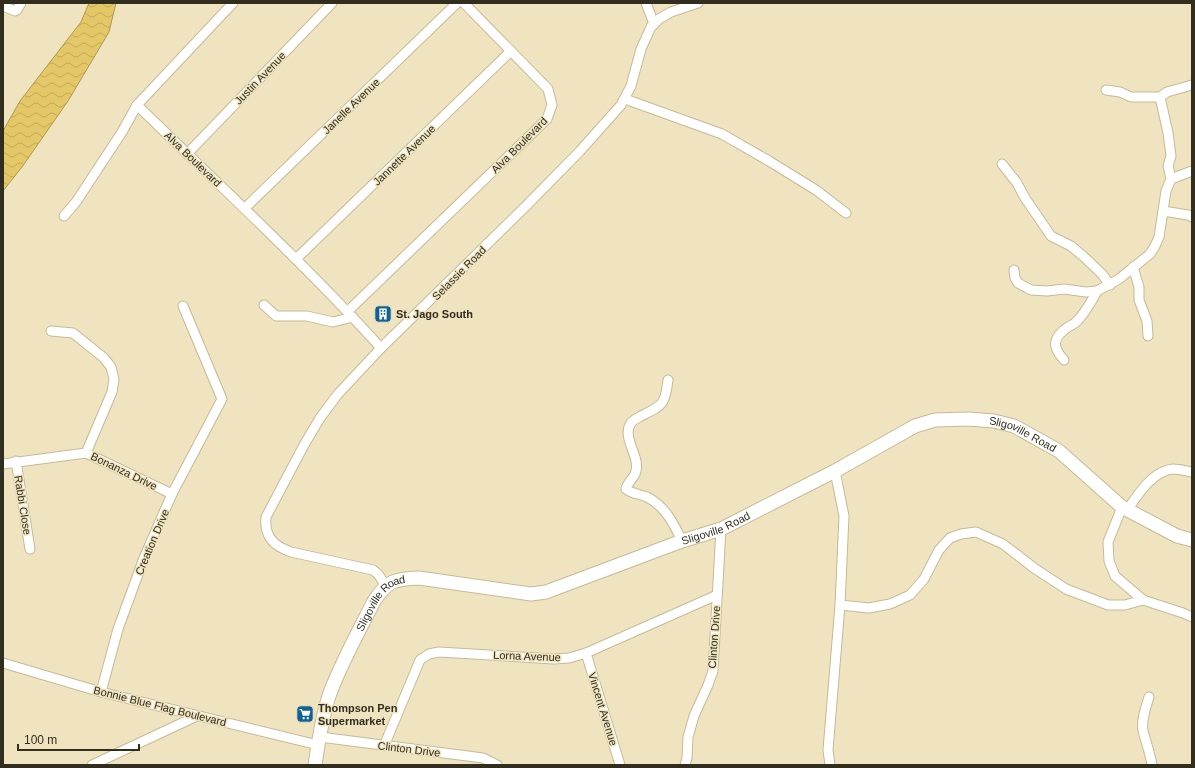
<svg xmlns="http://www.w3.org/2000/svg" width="1195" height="768" viewBox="0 0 1195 768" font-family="Helvetica,sans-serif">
<defs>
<pattern id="water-waves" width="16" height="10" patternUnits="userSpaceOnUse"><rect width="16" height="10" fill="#e4c766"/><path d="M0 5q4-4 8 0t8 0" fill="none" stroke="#c4ab58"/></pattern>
</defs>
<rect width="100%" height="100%" fill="#f0e4c0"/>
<path fill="url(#water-waves)" stroke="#ae9951" d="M 89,3 L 116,3 L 109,32 L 68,101 L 22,167 L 3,191 L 3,131 L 20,101 L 81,22 Z"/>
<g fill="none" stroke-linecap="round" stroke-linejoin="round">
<defs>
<g id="street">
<path d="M 646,3 L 654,24"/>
<path d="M 3,6 L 15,11 L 17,10 L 21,3"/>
<path d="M 1106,90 L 1120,92 L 1131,97 L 1160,97 L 1167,92 L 1192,85"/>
<path d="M 625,99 L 722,134 L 769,161 L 816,190 L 846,213"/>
<path d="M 137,105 C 219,185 304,263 381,348"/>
<path d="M 187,154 L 332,3"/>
<path d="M 1002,164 L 1017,183 L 1025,198 L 1051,236 L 1071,246 L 1083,256 L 1102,274 L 1110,285"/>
<path d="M 1171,179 L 1192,171"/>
<path d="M 245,208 L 457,3"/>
<path d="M 1163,211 L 1188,215 L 1192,217"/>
<path d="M 64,216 L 76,202 L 122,132 L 137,105 L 233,3"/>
<path d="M 296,259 L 511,51"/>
<path d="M 1133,267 L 1139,287 L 1139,300 L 1147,321 L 1148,336"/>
<path d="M 1014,270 L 1015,278 L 1018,283 L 1031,290 L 1047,291 L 1064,289 L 1086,292 L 1097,291 L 1119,279 L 1150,254 L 1155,246 L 1159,237 L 1166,191 L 1171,179 L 1168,166 L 1171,156 L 1168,133 L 1160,97"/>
<path d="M 264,305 L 276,316 L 307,316 L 333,322 L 353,317"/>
<path d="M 348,311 L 547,119 L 552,105 L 548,89 L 464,3"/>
<path d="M 51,331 L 73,333 L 104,358 L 111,367 L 114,379 L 112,392 L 86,453"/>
<path d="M 1064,360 C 1052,347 1052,338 1068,327 C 1072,325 1075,324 1078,320 C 1084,314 1093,299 1097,291"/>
<path d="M 668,380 C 665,405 663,405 641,416 C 638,418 633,420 631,423 C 623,434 634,450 636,461 C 639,478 628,479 626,489 C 632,494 640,494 647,497 C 665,506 674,524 682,541"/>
<path d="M 16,461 L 30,549"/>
<path d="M 3,464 L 86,453 L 172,494"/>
<path d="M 1122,507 L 1108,542 L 1109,561 L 1115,576 L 1143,600 L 1183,613 L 1192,617"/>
<path d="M 1127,510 C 1138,495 1152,471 1173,469 C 1179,469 1186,471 1192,472"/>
<path d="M 386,586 L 378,574 L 373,570 L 291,552 C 274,546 264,537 266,517 L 304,445 L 320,418 L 338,394 L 381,348 L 526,206 L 580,151 L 621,105 L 631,86 L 641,49 L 651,27 L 659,19 L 671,12 L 698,3"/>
<path d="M 840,605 L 869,608 L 890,604 L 910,595 L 924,579 L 939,550 L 950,538 L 961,534 L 976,532 L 1003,544 L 1034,568 L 1066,589 L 1108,605 L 1125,605 L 1143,600"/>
<path d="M 586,653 L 620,765"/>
<path d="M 3,663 L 101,692 L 318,745"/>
<path d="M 101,692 L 118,629 L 144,558 L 172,494 L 222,399 L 183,306"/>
<path d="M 1149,697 C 1146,707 1141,720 1143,731 C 1146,742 1150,753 1152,765"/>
<path d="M 320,737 L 483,758 L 497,765"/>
<path d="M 384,746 L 420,660 L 429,654 L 439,652 L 554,659 L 569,658 L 586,653 L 717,595"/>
<path d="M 92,765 L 197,716"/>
<path d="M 685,765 L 687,758 L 688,737 L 694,716 L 708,685 L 713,671 L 721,529"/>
<path d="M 830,765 L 828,750 L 840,605 L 844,516 L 835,471"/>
</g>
<g id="secondary">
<path id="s1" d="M 315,765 C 318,744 323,713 330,693 C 342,661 359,631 374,601 C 388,580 395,579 419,578 L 531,594 L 546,592 L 682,541 L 721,529 L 835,471 L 915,426 L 935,420 L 968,419 L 994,421 L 1014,426 L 1059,451 L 1122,507 L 1177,536 L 1192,540"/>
</g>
</defs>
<use href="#street" stroke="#c5ba96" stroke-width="11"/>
<use href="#secondary" stroke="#c5ba96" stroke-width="15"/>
<use href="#street" stroke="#fff" stroke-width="9"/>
<use href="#secondary" stroke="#fff" stroke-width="13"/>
</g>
<defs>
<symbol id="building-square" viewBox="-11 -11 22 22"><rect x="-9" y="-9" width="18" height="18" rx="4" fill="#116294" stroke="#f0e4c0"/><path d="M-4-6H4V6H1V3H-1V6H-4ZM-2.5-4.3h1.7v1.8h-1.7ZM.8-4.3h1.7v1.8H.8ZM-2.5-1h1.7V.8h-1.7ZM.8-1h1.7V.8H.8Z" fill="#fff"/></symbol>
<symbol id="supermarket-square" viewBox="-11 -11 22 22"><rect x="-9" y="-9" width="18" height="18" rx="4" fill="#116294" stroke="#f0e4c0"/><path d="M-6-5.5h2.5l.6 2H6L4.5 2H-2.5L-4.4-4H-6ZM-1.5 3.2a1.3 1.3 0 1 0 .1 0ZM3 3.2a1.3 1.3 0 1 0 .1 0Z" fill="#fff"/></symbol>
</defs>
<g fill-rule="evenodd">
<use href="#building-square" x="373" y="304" width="20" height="20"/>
<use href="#supermarket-square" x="295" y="704" width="20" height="20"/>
</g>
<g text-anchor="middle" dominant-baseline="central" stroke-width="3" stroke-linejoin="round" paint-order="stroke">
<g font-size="11" fill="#312d1f" stroke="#f0e4c0">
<text transform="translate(260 78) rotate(-46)">Justin Avenue</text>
<text transform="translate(351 106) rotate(-44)">Janelle Avenue</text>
<text transform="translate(519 145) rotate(-45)">Alva Boulevard</text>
<text transform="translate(404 155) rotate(-44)">Jannette Avenue</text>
<text transform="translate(193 159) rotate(44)">Alva Boulevard</text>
<text transform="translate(459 273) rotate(-45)">Selassie Road</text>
<text stroke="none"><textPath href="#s1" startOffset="875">Sligoville Road</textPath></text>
<text transform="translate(124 471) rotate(26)">Bonanza Drive</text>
<text transform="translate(23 505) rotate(81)">Rabbi Close</text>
<text stroke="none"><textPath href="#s1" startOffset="539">Sligoville Road</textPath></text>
<text transform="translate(152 542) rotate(-67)">Creation Drive</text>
<text stroke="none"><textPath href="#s1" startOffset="179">Sligoville Road</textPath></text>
<text transform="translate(714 637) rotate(-86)">Clinton Drive</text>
<text transform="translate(527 656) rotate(2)">Lorna Avenue</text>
<text transform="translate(160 706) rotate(14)">Bonnie Blue Flag Boulevard</text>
<text transform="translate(603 709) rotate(73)">Vincent Avenue</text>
<text transform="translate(409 749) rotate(7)">Clinton Drive</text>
</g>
<g font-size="11" font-weight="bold" fill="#312d1f" stroke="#f0e4c0" text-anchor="start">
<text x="396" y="314">St. Jago South</text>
<text x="318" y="708">Thompson Pen<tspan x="318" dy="13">Supermarket</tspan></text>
</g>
</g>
<rect width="1195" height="768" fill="none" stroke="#312d1f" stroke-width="8"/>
<path d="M18 744v6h121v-6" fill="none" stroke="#312d1f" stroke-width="2"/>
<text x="24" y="744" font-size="12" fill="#312d1f" stroke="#f0e4c0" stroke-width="3" paint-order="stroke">100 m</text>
</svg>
